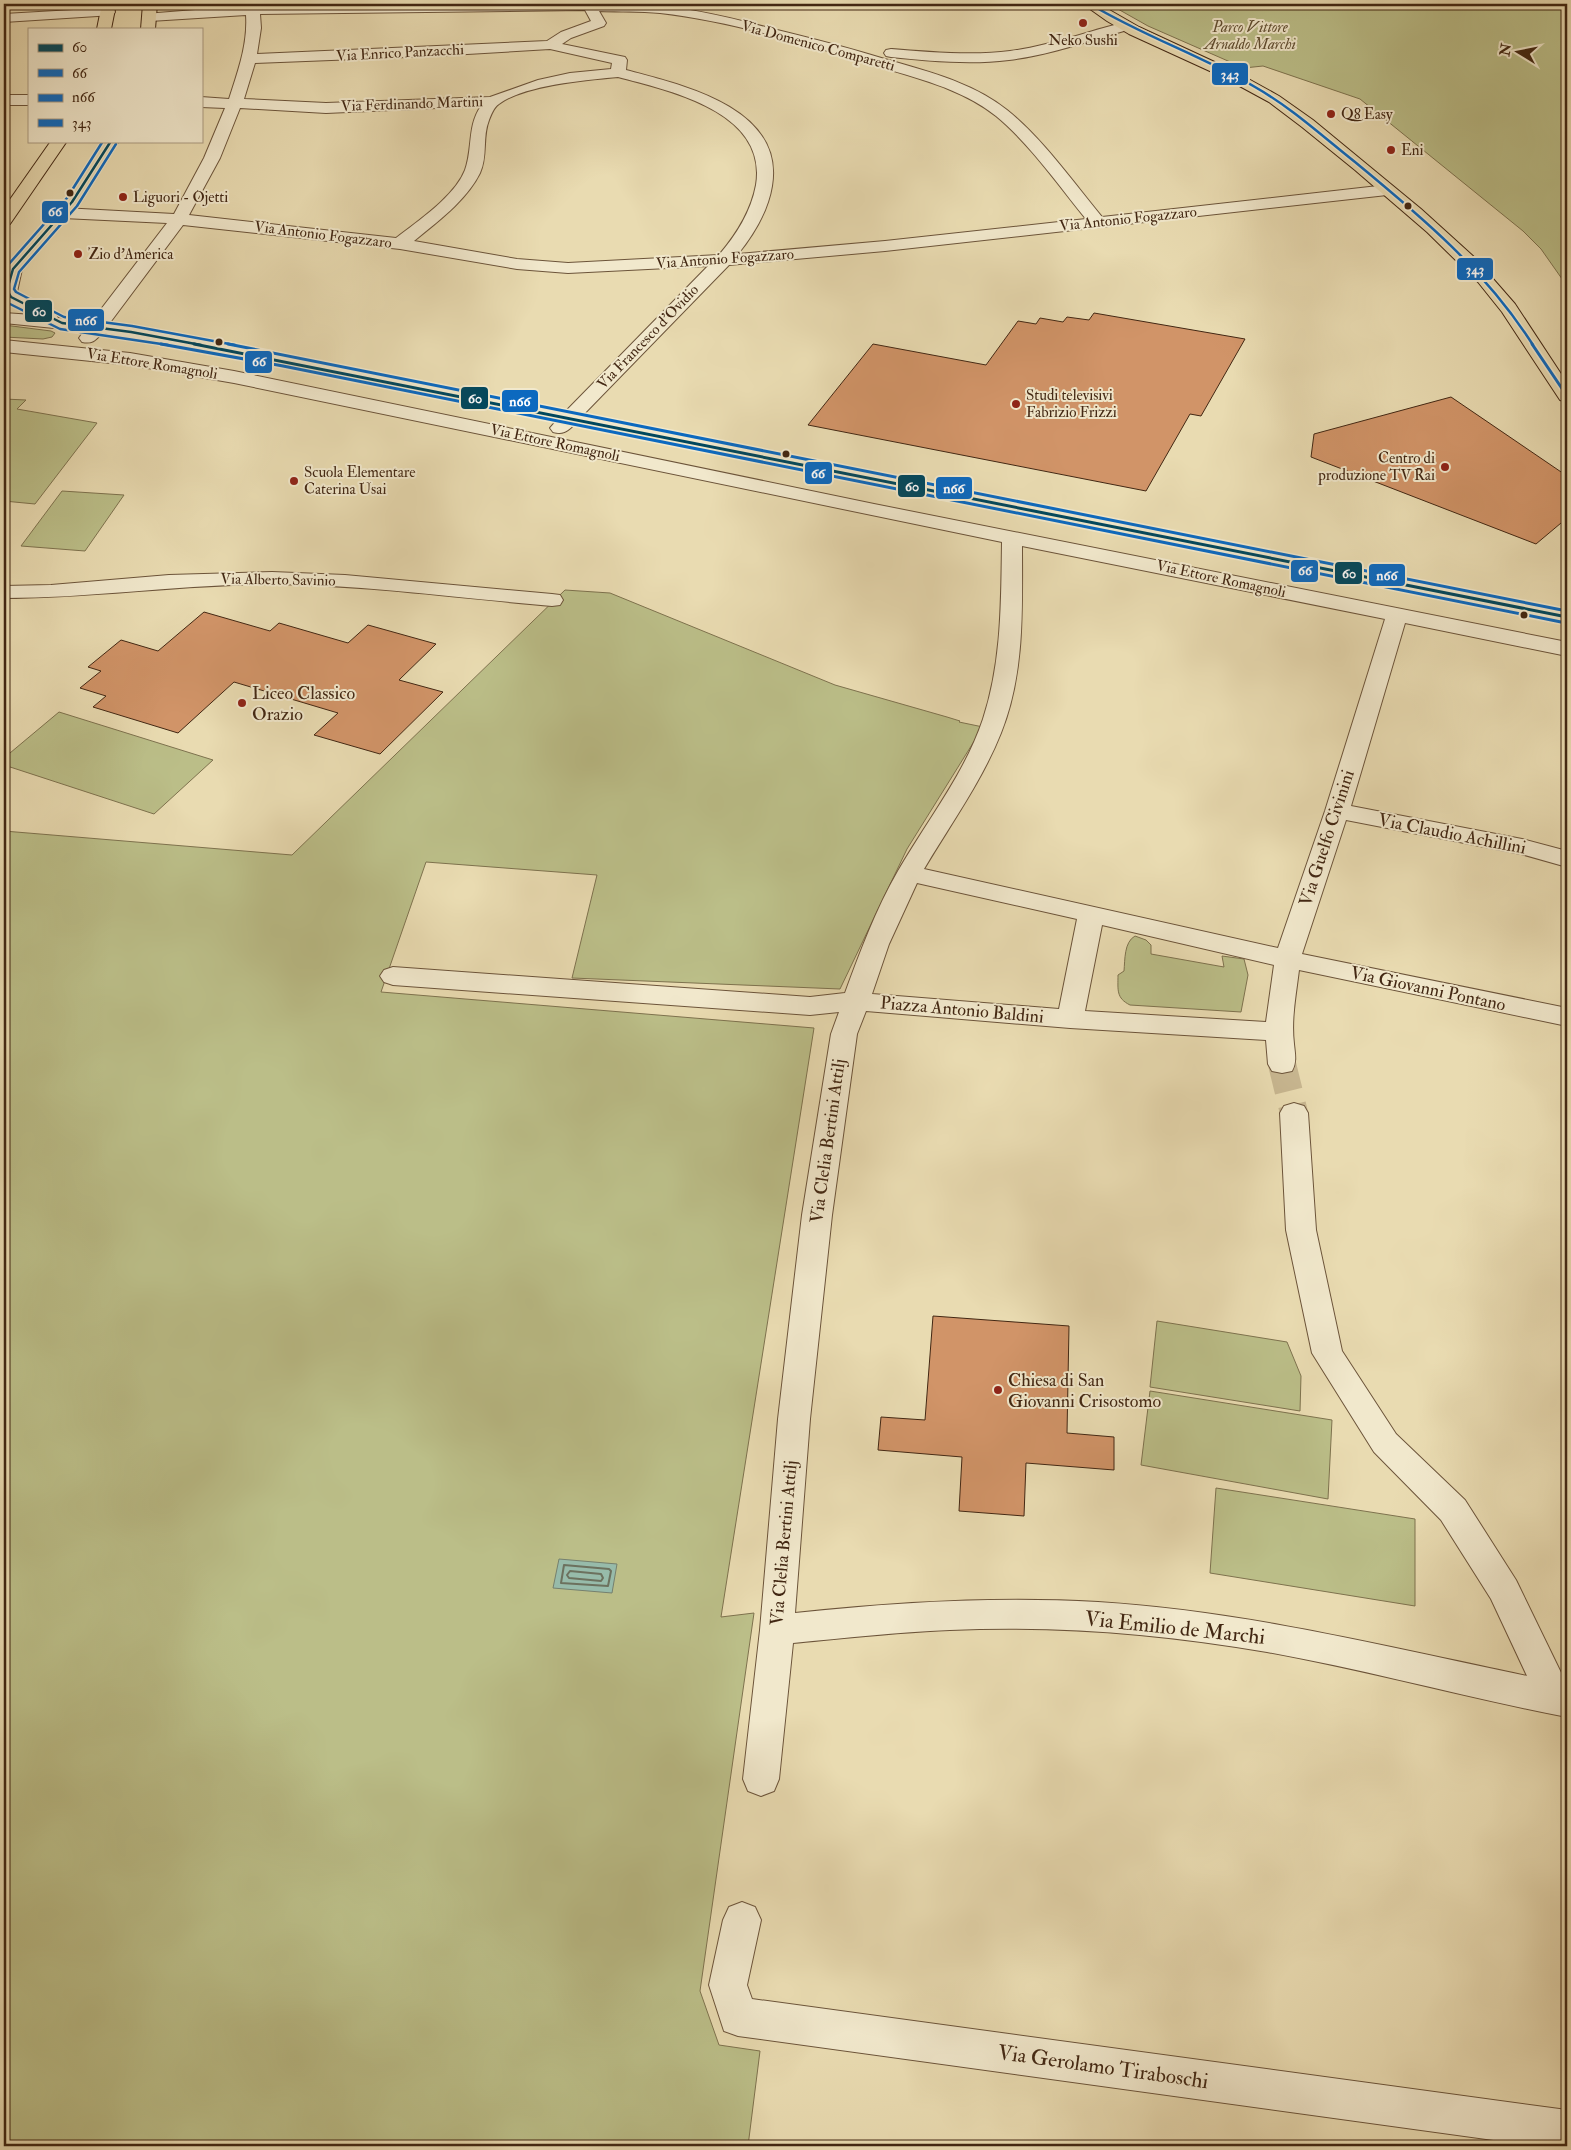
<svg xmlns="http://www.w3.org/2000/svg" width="1571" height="2150" viewBox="0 0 1571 2150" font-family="'IM FELL Double Pica',serif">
<rect width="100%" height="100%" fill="#e9dbb1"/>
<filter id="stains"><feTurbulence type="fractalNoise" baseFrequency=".004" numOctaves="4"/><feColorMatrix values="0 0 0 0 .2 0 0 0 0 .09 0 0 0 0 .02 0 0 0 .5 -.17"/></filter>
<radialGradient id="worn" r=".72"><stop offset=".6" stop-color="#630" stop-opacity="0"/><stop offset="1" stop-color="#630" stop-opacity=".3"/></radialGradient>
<g fill="#bbbe88" stroke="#7e724e">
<path d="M 1109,4 L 1533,4 L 1567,6 L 1567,286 L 1541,249 L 1523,231 L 1360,99 L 1263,66 L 1244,68 L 1148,26 Z"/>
<path d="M 4,325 L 51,331 L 55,333 L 52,337 L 43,339 L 4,337 Z"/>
<path d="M 4,399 L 26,400 L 17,409 L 97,423 L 35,504 L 4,501 Z"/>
<path d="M 62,491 L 124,495 L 85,551 L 21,546 Z"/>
<path d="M 565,590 L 610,593 L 835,685 L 947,717 L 960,721 L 959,722 L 983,727 L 907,849 L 840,989 L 572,978 L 597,875 L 426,862 L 381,992 L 814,1028 L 721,1617 L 754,1613 L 700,1991 L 719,2045 L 760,2051 L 748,2146 L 4,2146 L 4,831 L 292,855 Z"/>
<path d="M 59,712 L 213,760 L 154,814 L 4,765 L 4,758 Z"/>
<path d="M 1135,936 L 1146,940 L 1151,945 L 1151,954 L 1224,967 L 1222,956 L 1244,959 L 1248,975 L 1241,1012 L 1130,1005 C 1116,998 1118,990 1118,975 L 1124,971 C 1125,960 1124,942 1135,936 Z"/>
<path d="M 1157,1321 L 1287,1342 L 1301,1376 L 1300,1411 L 1150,1387 Z"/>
<path d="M 1150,1391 L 1332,1420 L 1328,1499 L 1141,1465 Z"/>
<path d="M 1216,1488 L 1415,1519 L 1415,1606 L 1210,1573 Z"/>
</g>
<path fill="#97bbaa" stroke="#75806e" d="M 559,1559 L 617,1564 L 612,1593 L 553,1588 Z"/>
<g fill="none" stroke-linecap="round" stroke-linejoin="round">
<g stroke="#6c715e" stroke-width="2">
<path d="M 564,1565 L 609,1569 L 611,1571 L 608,1586 L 561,1583 Z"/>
<path d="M 570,1571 L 601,1574 L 603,1578 L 601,1581 L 569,1578 L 567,1575 Z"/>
</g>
</g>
<g fill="#d19468" stroke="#422713">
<path d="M 1094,313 L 1245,339 L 1201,416 L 1190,414 L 1146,491 L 808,425 L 873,344 L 986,365 L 1018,321 L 1036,324 L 1040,318 L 1063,322 L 1067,317 L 1089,320 Z"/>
<path d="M 1451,397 L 1567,476 L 1567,518 L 1536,544 L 1311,457 L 1314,434 Z"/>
<path d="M 204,612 L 270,631 L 279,623 L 348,643 L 368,625 L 436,644 L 399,680 L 443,692 L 380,754 L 314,735 L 338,713 L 234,682 L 178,733 L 93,707 L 106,696 L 80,688 L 101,671 L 88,667 L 121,640 L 158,651 Z"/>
<path d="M 933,1316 L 1069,1326 L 1067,1433 L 1114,1437 L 1114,1470 L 1026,1463 L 1024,1516 L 959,1511 L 962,1457 L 878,1450 L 881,1417 L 925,1420 Z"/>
</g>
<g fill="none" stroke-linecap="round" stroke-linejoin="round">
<path stroke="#c8b791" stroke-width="28" stroke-dasharray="28 14" stroke-linecap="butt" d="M 1282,1064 L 1294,1113"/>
<defs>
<g id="minor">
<path d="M 245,4 L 259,4 L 259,6 L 636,4 C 681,6 725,16 769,28 C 806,37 842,46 878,57 C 922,70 971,81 1007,110 C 1042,138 1073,182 1102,217 L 1387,185 L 1393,187 L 1395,190 L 1393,193 L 1387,195 L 885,251 L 729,265 L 584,414 L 1567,610 L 1567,623 L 575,424 C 567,431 564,435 553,432 L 550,428 L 557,420 L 284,366 L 102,333 C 95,341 92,344 82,342 L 79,338 L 84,331 L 4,323 L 4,313 L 33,315 L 4,299 L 4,271 L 7,265 L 13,264 L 19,265 L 22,269 L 17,292 L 55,313 L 58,318 L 92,321 L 167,223 L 63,218 L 57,217 L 55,213 L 57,209 L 63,208 L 174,214 L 204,158 L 225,108 L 201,107 L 201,97 L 229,99 C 238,71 248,44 246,15 L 150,21 L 145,20 L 143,17 L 145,14 L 245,6 ZM 585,10 L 591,21 L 561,32 L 547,41 L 257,54 L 261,28 L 260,14 ZM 599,11 C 619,12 640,11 660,13 C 730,21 806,44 874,65 C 915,78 961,88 996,116 C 1029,143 1059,186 1086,219 L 885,241 L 738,254 C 754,234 768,211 772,186 C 785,108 683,85 626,70 L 627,60 L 625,57 L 562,44 L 571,38 L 604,26 L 606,23 ZM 550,49 L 612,63 L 611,69 L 570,73 L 538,80 L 490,97 L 326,103 L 244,99 L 255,63 L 433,56 ZM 618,77 C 671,91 768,112 756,185 C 751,212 736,235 719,255 L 568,263 L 517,259 L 414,241 C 437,222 466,201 480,173 C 488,156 482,137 489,120 C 491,115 494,107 499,104 C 524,85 587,80 618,77 ZM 481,106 C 467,126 473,148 465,170 C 455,196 418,221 396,238 L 189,215 L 220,158 L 240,108 L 326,113 ZM 183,225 L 400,249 L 517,269 L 568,273 L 708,266 L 566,411 L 284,354 L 109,324 Z"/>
<path d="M 108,8 L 113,9 L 115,12 L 113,15 L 4,22 L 4,14 Z"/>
<path d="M 1126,22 L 1131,23 L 1133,26 L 1131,29 C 1091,40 1050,55 1009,60 C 970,65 930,61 891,57 L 886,56 L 884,53 L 886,50 L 891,49 C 927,52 974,56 1010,51 C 1050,46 1088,31 1126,22 Z"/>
<rect x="4" y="95" width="25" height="10"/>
<path d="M 4,340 L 130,353 L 234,371 L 874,504 L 1567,642 L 1567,656 L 1405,623 L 1351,806 L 1522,839 L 1567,851 L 1567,867 L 1521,854 L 1346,820 L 1302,954 L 1567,1008 L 1567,1026 L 1299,970 C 1296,995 1291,1019 1294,1044 C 1295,1054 1297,1062 1292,1071 L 1282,1073 L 1272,1071 L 1268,1064 L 1266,1040 L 1070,1028 L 866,1011 L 857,1034 L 832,1215 L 810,1419 L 795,1613 C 897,1602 996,1596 1098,1602 C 1243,1611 1385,1646 1527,1676 L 1491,1599 L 1441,1520 L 1374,1452 L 1312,1353 L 1286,1230 L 1280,1113 L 1284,1106 L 1294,1103 L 1304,1106 L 1308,1113 L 1316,1230 L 1342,1351 L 1396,1434 L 1465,1500 L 1516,1580 L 1567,1685 L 1567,1717 C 1467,1698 1368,1670 1267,1652 C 1163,1634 1056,1625 950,1630 C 897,1632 845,1638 793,1643 L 779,1779 L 774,1791 L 761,1796 L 748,1791 L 743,1779 L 760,1630 L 778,1419 L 802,1215 L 831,1034 L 839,1012 L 810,1015 L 393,985 L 384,982 L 380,976 L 384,970 L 393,967 L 810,997 L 845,993 C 860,952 876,909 898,871 C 927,821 965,773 983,719 C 1002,661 1001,602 1002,542 L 234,383 L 130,365 L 4,352 ZM 1022,546 L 1385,619 L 1325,811 L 1278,948 L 924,869 C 950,825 982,781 1001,733 C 1025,673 1022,609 1022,546 ZM 917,883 L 1077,919 L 1059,1009 L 872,994 L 889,944 ZM 1102,925 L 1274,965 L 1266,1022 L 1085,1011 Z"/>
<path d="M 272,572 L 345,575 L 552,594 L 560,595 L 563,600 L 560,605 L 552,606 C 459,598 366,585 272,584 C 183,584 93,598 4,598 L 4,586 L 51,585 L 169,575 Z"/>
<path d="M 742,1902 L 755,1907 L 761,1920 L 747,1985 L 752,1999 L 1567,2110 L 1567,2146 L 1537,2146 L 738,2036 L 724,2031 L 709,1985 L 723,1920 L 729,1907 Z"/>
</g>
<g id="major">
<path d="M 102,4 L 116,4 L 111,29 L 97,29 Z"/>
<path d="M 143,4 L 157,4 L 155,29 L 141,29 Z"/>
<path d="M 1083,4 L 1099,4 L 1139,27 L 1234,71 L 1279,96 L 1313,120 L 1421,209 L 1474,257 L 1515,304 L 1567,383 L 1567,402 L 1560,400 L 1502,312 L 1478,282 L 1427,232 L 1355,170 L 1302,127 L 1269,102 L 1223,77 L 1129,34 L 1107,21 Z"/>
<path d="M 51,141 L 67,141 L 10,224 L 4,225 L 4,208 Z"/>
<path d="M 103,141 L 119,141 L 78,206 L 10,284 L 4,285 L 4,269 L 66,199 Z"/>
</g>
</defs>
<use href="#minor" stroke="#6c543a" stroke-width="2"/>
<use href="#major" stroke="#422713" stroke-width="2"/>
<use href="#minor" fill="#f1e8cc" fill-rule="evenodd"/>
<use href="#major" fill="#e9dbb1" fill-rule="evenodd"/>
<defs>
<path id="bus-1-far1" d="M 111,141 L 72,202 L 13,269 L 7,290 L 11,297 L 62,323 L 131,332 L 201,345"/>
<path id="bus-1" d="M 194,344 L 1567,617"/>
<g id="bus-2-far1">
<path d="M 4,279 L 8,265 L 67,198 L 103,141"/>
<path d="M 4,297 L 8,303 L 60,329 L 168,345"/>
</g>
<path id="bus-2" d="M 161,344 L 283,366 L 1566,623"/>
<path id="bus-3-far1" d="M 116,144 L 77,206 L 19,272 L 14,289 L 16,292 L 64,317 L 132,326 L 235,345"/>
<path id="bus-3" d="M 228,344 L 1567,611"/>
<path id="bus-4-far1" d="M 1090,4 C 1143,36 1202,56 1255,87 C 1292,108 1322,136 1355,162 C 1423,218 1485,270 1533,345"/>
<path id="bus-4" d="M 1532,344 L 1567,396"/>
</defs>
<use href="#bus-1-far1" stroke="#f1e8cc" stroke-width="5"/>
<use href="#bus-1" stroke="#f1e8cc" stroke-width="6"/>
<use href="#bus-2-far1" stroke="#f1e8cc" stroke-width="5"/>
<use href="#bus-2" stroke="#f1e8cc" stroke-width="6"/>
<use href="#bus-3-far1" stroke="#f1e8cc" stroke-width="5"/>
<use href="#bus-3" stroke="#f1e8cc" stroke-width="6"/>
<use href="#bus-4-far1" stroke="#f1e8cc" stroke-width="5"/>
<use href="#bus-4" stroke="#f1e8cc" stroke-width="6"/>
<use href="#bus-1-far1" stroke="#00475d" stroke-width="2.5"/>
<use href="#bus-1" stroke="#00475d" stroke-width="3"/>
<use href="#bus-2-far1" stroke="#0c69bf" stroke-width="2.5"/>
<use href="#bus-2" stroke="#0c69bf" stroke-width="3"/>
<use href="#bus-3-far1" stroke="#0c69bf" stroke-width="2.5"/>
<use href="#bus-3" stroke="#0c69bf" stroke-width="3"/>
<use href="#bus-4-far1" stroke="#0c69bf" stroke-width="2.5"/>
<use href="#bus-4" stroke="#0c69bf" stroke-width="3"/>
</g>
<g fill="#8f2418" stroke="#f1e8cc" stroke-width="2">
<circle cx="1083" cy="23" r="5"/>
<circle cx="1331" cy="114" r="5"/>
<circle cx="1391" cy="150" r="5"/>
<circle cx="123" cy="197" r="5"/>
<circle cx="78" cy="254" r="5"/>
<circle cx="1016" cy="404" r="5"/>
<circle cx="1445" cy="467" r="5"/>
<circle cx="294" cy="481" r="5"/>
<circle cx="242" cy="703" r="5"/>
<circle cx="998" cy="1390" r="5"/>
</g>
<g fill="#422713" stroke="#f1e8cc" stroke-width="2">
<circle cx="70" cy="193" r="4.5"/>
<circle cx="1408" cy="206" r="4.5"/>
<circle cx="219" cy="342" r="4.5"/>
<circle cx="786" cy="454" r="4.5"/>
<circle cx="1524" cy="615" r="4.5"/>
</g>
<g text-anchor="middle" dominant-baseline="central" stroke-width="4" stroke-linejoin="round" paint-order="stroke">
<g font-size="15" font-style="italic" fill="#604d30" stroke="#f1e8cc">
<text x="1250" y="27">Parco Vittore<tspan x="1250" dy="17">Arnaldo Marchi</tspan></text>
</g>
<g font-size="15" fill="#422713" stroke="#f1e8cc" text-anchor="start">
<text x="1083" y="40" text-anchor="middle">Neko Sushi</text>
<text x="1341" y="114">Q8 Easy</text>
<text x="1401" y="150">Eni</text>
<text x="133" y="197">Liguori - Ojetti</text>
<text x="88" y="254">Zio d'America</text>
<text x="1026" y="395">Studi televisivi<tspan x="1026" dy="17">Fabrizio Frizzi</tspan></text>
<text x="1435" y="458" text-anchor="end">Centro di<tspan x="1435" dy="17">produzione TV Rai</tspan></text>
<text x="304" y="472">Scuola Elementare<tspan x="304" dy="17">Caterina Usai</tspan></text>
</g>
<g font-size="15" fill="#422713" stroke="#f1e8cc">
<text transform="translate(818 46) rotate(15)">Via Domenico Comparetti</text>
<text transform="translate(400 53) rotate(-3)">Via Enrico Panzacchi</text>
<text transform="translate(412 104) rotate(-2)">Via Ferdinando Martini</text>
<text transform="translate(1128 219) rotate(-6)">Via Antonio Fogazzaro</text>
<text transform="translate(323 235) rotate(7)">Via Antonio Fogazzaro</text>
<text transform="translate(725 259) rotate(-4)">Via Antonio Fogazzaro</text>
<text transform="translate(648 337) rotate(-46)">Via Francesco d'Ovidio</text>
<text transform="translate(152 364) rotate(9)">Via Ettore Romagnoli</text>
<text transform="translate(555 443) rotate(12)">Via Ettore Romagnoli</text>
<text transform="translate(1221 579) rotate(12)">Via Ettore Romagnoli</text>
<text transform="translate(278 580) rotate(1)">Via Alberto Savinio</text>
</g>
<g font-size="18" fill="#422713" stroke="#f1e8cc" text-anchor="start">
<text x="252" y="693">Liceo Classico<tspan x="252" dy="21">Orazio</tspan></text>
<text x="1008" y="1380">Chiesa di San<tspan x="1008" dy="21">Giovanni Crisostomo</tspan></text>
</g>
<g font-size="18" fill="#422713" stroke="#f1e8cc">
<text transform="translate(1452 834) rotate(11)">Via Claudio Achillini</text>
<text transform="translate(1327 838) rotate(-72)">Via Guelfo Civinini</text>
<text transform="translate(1428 989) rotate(12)">Via Giovanni Pontano</text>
<text transform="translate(962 1010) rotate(5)">Piazza Antonio Baldini</text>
<text transform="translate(828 1141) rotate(-82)">Via Clelia Bertini Attilj</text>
<text transform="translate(784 1543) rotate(-85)">Via Clelia Bertini Attilj</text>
</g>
<g font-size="21" fill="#422713" stroke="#f1e8cc">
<text transform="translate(1175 1628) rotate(6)">Via Emilio de Marchi</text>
<text transform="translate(1103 2067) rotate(8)">Via Gerolamo Tiraboschi</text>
</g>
</g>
<g stroke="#f1e8cc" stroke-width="2">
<rect x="1211" y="62" width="38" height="24" rx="5" fill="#0c69bf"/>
<rect x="41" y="200" width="28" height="24" rx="5" fill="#0c69bf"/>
<rect x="1456" y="257" width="38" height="24" rx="5" fill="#0c69bf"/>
<rect x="24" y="299" width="29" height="24" rx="5" fill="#00475d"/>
<rect x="67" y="308" width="38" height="24" rx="5" fill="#0c69bf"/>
<rect x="244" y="350" width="29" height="24" rx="5" fill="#0c69bf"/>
<rect x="460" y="386" width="29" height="24" rx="5" fill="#00475d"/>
<rect x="501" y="389" width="38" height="24" rx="5" fill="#0c69bf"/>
<rect x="804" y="461" width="29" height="24" rx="5" fill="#0c69bf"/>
<rect x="897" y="474" width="29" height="24" rx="5" fill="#00475d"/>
<rect x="935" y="476" width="38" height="24" rx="5" fill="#0c69bf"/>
<rect x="1290" y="559" width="29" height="24" rx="5" fill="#0c69bf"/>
<rect x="1334" y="561" width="29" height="24" rx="5" fill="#00475d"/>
<rect x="1368" y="563" width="38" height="24" rx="5" fill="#0c69bf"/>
</g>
<g font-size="14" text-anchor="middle" font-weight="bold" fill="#fff">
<text x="1230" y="79">343</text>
<text x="55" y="216">66</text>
<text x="1475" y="274">343</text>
<text x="39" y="316">60</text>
<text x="86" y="325">n66</text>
<text x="259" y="366">66</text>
<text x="475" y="403">60</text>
<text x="520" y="406">n66</text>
<text x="818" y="478">66</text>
<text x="912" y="491">60</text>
<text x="954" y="493">n66</text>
<text x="1305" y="575">66</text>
<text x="1349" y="578">60</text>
<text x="1387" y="580">n66</text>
</g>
<rect width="1571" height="2150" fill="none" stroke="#e9dbb1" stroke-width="20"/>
<rect x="5" y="5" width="1561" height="2140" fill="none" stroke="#422713" stroke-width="2.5"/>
<rect x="10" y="10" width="1551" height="2130" fill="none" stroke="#422713"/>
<rect x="28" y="28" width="175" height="115" fill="#f1e8cc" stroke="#ab9b82"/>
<rect x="38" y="44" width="25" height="8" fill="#00475d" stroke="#ab9b82"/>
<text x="72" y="52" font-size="15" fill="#422713">60</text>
<rect x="38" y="69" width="25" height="8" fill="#0c69bf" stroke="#ab9b82"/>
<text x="72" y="78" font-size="15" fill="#422713">66</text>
<rect x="38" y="94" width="25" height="8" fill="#0c69bf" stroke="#ab9b82"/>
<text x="72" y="102" font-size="15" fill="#422713">n66</text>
<rect x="38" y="119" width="25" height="8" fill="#0c69bf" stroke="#ab9b82"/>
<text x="72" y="128" font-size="15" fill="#422713">343</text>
<g transform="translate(1518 52) rotate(280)" stroke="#f1e8cc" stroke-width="4" paint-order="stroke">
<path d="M0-4L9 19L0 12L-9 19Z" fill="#422713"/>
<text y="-8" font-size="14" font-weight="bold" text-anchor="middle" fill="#422713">N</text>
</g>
<rect width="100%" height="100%" filter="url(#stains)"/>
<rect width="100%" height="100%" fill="url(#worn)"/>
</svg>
